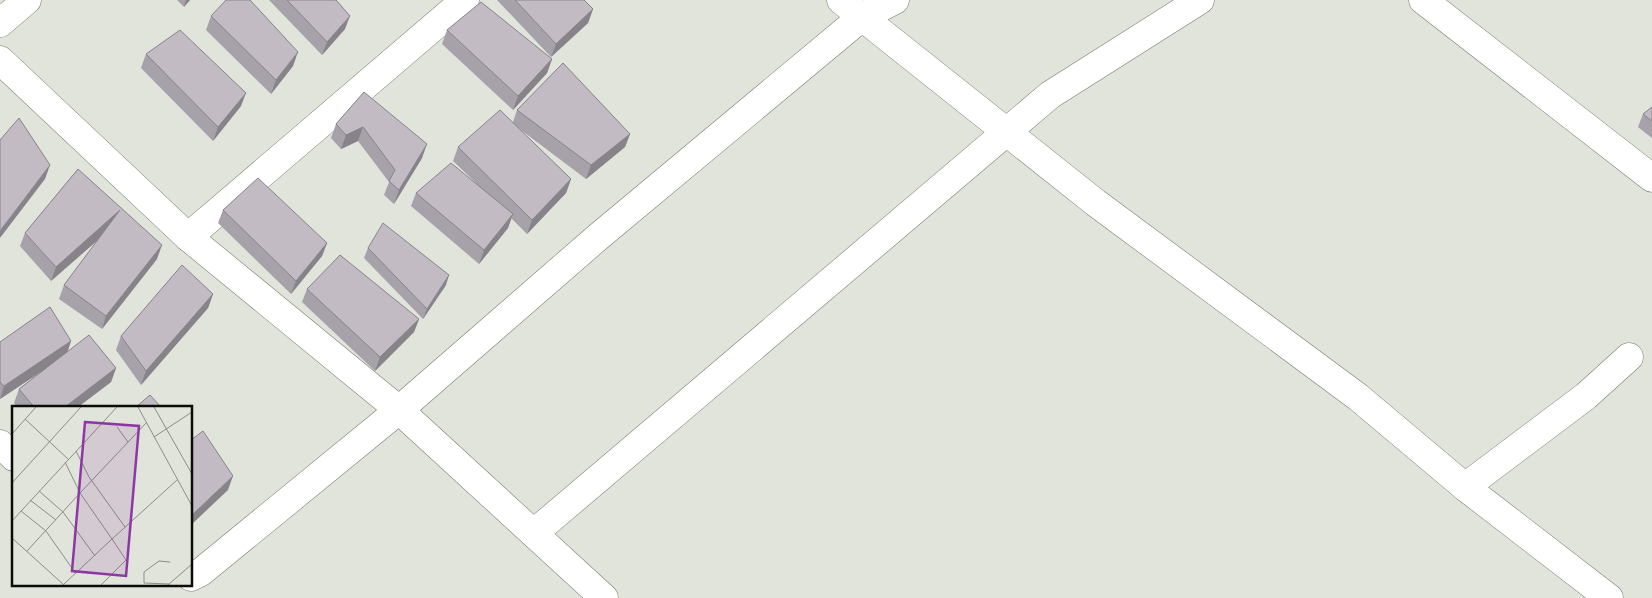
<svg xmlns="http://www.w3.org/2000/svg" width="1652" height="598" viewBox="0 0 1652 598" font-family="'Source Sans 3',sans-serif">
<rect width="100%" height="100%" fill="#e1e4da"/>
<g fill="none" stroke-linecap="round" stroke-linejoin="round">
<defs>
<g id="minor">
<path d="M 841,0 L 862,17 L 895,0"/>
<path d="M 1423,0 L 1652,178"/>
<path d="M 0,23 L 27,0"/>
<path d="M 0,60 L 188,237 L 399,410 L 201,572 L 191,577"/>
<path d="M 188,237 L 465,0"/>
<path d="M 0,444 L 14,457"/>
<path d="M 1465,487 L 1586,396 L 1629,357"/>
<path d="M 534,533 L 1050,95 L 1200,0"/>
<path d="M 604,598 L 399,410 L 598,237 L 862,17 L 1096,203 L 1358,397 L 1465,487 L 1609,598"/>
</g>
</defs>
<use href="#minor" stroke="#777970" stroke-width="29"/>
<use href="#minor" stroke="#fff" stroke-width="28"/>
</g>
<g fill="#a7a1a9">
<path d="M 177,0 L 190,0 L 184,7 Z"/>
<path d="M 269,0 L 336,0 L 345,29 L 322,55 Z"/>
<path d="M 497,0 L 584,0 L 593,9 L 588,23 L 551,57 Z"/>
<path d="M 211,16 L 293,66 L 271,94 L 206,30 Z"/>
<path d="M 447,30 L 552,59 L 547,73 L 513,110 L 442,44 Z"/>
<path d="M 146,54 L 241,106 L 213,141 L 141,68 Z"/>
<path d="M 364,92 L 422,158 L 394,204 L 384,195 L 389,182 L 358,141 L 341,149 L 331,138 L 336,124 Z"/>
<path d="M 1652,107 L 1652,138 L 1638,127 L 1643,114 Z"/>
<path d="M 517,110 L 630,134 L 625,147 L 586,179 L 517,127 L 571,179 L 566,193 L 527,234 L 511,218 L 508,228 L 479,264 L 411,206 L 416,193 L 476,183 L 453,161 L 458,147 L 513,122 Z"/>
<path d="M 78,169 L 157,259 L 102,329 L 59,299 L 64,285 L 99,239 L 51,281 L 20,246 L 25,233 Z"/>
<path d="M 223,210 L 327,243 L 322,256 L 291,294 L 218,223 Z"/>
<path d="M 368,248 L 446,285 L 423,319 L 364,258 Z"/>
<path d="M 307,289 L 419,319 L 414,332 L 375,371 L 302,302 Z"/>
<path d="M 213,294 L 208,308 L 141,385 L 116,350 L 121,336 Z"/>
<path d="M 71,341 L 68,351 L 116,368 L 111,382 L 78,407 L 17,407 L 14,403 L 19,389 L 44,370 L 0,399 L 0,342 Z"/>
</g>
<g fill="#888389">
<path d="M 186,0 L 190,0 L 184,7 Z"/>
<path d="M 593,9 L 588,23 L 551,57 L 556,44 Z"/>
<path d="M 350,16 L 345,29 L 322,55 L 327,42 Z"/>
<path d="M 298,52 L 293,66 L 271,94 L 276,80 Z"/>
<path d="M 552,59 L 547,73 L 513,110 L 518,96 Z"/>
<path d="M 246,93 L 241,106 L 213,141 L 218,127 Z"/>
<path d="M 363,127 L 358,141 L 341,149 L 346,135 Z"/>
<path d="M 630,134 L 625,147 L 586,179 L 591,165 Z"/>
<path d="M 427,144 L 422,158 L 394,204 L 399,190 Z"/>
<path d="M 50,165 L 45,179 L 0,238 L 0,231 Z"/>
<path d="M 571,179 L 566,193 L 527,234 L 532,220 Z"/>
<path d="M 120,210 L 116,224 L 51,281 L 56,267 Z"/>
<path d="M 513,214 L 508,228 L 479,264 L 484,250 Z"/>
<path d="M 327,243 L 322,256 L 291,294 L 296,281 Z"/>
<path d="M 162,245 L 157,259 L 102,329 L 106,316 Z"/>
<path d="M 449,275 L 446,285 L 423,319 L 427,309 Z"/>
<path d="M 213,294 L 208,308 L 141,385 L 146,371 Z"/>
<path d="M 419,319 L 414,332 L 375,371 L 380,357 Z"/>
<path d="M 71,341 L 66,355 L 0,399 L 4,386 Z"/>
<path d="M 116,368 L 111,382 L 78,407 L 65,407 Z"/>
<path d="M 233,476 L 228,490 L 191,525 L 191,516 Z"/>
</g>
<g fill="#c2bbc4" stroke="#888389">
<path d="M 226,0 L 250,0 L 298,52 L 276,80 L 211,16 Z"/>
<path d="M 287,0 L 336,0 L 350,16 L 327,42 Z"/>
<path d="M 515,0 L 584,0 L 593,9 L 556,44 Z"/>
<path d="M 481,2 L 552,59 L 518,96 L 447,30 Z"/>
<path d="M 180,30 L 246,93 L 218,127 L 146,54 Z"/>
<path d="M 563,63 L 630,134 L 591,165 L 517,110 Z"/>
<path d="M 364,92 L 427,144 L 399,190 L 389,181 L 395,170 L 363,127 L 346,135 L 336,124 Z"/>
<path d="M 1652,107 L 1652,121 L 1643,114 Z"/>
<path d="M 500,110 L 571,179 L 532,220 L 458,147 Z"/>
<path d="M 19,118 L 50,165 L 0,231 L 0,140 Z"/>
<path d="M 451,163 L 513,214 L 484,250 L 416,193 Z"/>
<path d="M 78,169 L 162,245 L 106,316 L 64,285 L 120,210 L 56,267 L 25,233 Z"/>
<path d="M 258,178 L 327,243 L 296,281 L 223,210 Z"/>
<path d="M 383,223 L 449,275 L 427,309 L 368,248 Z"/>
<path d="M 340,255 L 419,319 L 380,357 L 307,289 Z"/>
<path d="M 182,265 L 213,294 L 146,371 L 121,336 Z"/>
<path d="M 50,307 L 71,341 L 4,386 L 0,382 L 0,342 Z"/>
<path d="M 89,335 L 116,368 L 65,407 L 34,407 L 19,389 Z"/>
<path d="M 150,395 L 161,407 L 136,407 Z"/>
<path d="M 203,431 L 233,476 L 191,516 L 191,440 Z"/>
</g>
<g transform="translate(12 406)">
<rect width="180" height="180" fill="#e1e4da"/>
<path fill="none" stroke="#8b8e86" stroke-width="1" d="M 126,1 L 180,100M 142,1 L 180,68M 13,13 L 56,53M 135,16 L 68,87 L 100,133 L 165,74M 105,21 L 116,36M 0,28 L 24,1M 142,31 L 180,6M 64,45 L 77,71 L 113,121M 0,77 L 69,1M 27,85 L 51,106 L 83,150M 18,94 L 44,114M 9,105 L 34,125 L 64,168M 0,115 L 105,1M 0,132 L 52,179M 15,145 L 68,87 L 53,56M 157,178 L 132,177 L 132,166 L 147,155 L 158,156M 51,179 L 100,133 L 114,154 L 89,179M 156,179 L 180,158"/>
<path fill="#8c37a4" fill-opacity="0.15" stroke="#8c37a4" stroke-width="2.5" d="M 73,16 L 127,20 L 114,170 L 60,165 Z"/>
<rect width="180" height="180" fill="none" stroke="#0b0c09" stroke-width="2.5"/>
</g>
</svg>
